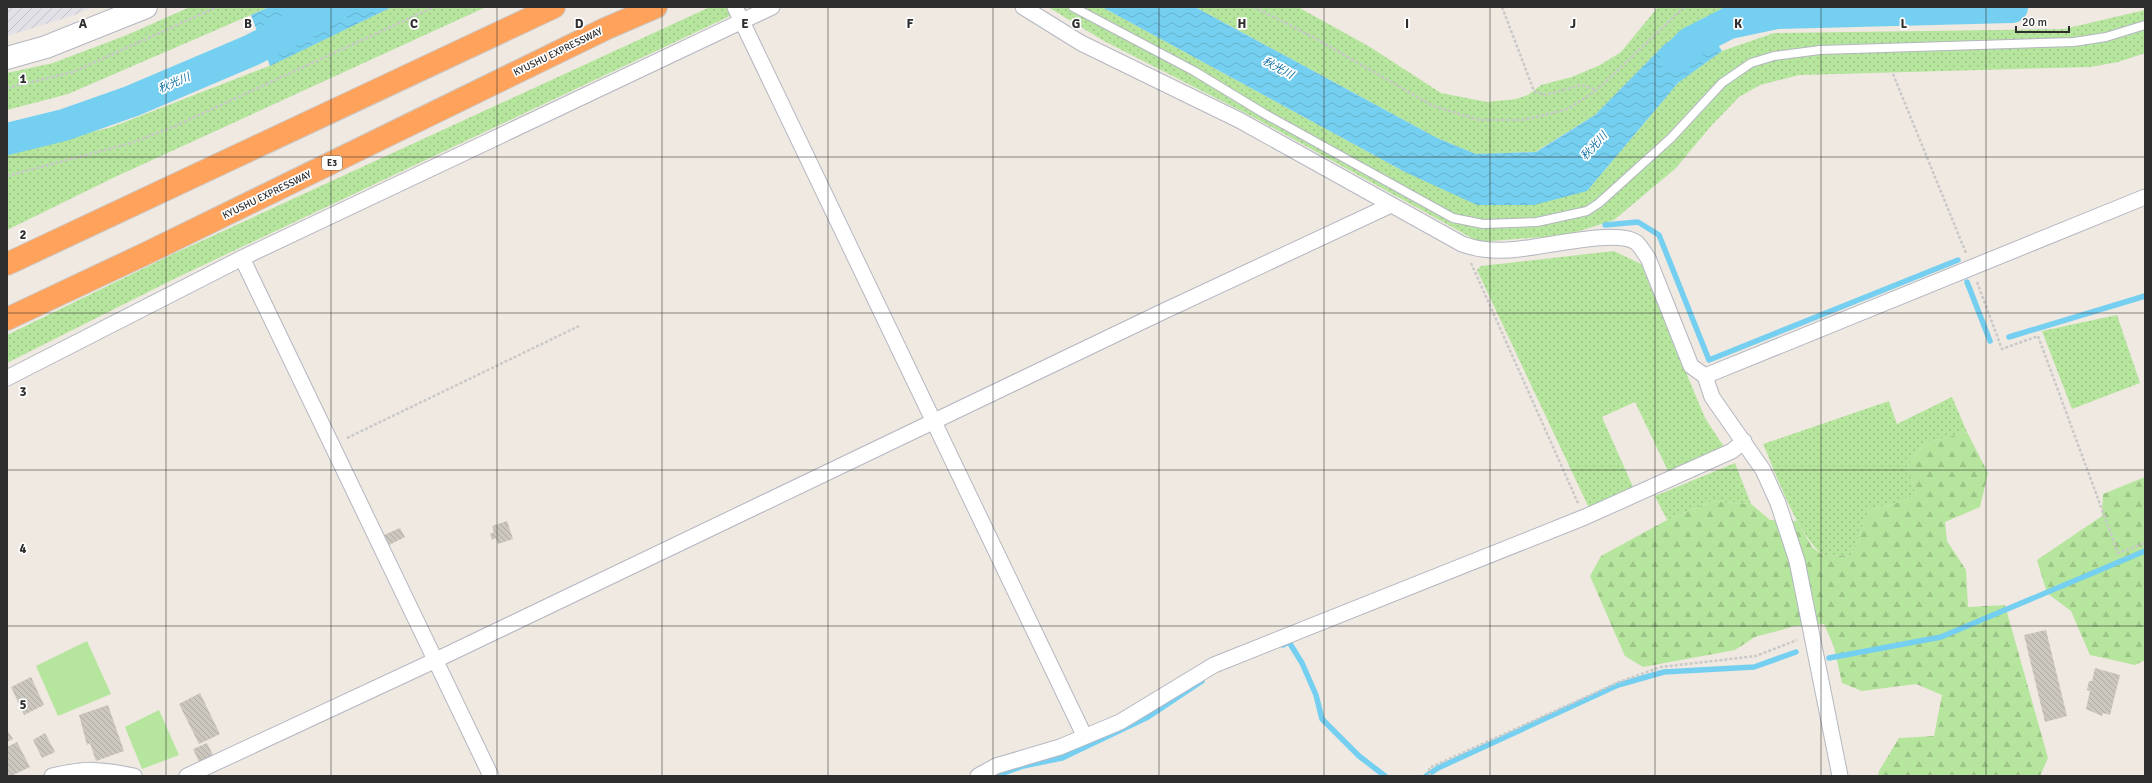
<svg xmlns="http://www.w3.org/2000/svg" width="2152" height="783" viewBox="0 0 2152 783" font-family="Signika,'Noto Sans JP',sans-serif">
<defs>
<pattern id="industrial-furrows" width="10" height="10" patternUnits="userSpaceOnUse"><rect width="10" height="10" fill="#e3e1e8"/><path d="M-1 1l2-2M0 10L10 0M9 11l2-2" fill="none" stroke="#c3c1c7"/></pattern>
<pattern id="grass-dots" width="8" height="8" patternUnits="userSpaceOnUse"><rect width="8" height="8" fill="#b6e59e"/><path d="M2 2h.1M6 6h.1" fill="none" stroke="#9dc588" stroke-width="1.8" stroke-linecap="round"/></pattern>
<pattern id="forest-firs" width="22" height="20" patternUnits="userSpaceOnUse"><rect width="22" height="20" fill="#b6e59e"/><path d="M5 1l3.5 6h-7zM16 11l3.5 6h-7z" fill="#9dc588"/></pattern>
<pattern id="water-waves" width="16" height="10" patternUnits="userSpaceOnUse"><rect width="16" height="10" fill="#75cff0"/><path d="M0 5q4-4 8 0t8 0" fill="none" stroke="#66b2ce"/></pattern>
<pattern id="building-back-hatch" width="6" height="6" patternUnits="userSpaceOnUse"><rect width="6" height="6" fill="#cbc7bf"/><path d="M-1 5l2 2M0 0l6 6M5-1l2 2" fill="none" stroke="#afaba4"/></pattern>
</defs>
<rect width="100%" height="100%" fill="#efe9e1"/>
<path fill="url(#industrial-furrows)" d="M 7,7 L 93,7 L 75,15 L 7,36 Z"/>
<g fill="url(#grass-dots)">
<path d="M 190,7 L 269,7 L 68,94 L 7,110 L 7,73 L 53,63 L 127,35 Z"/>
<path d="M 392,7 L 486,7 L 115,177 L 7,230 L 7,153 L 112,127 L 269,66 Z"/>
<path d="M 710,7 L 749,7 L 174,279 L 7,363 L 7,335 L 171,255 Z"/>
<path d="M 1048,7 L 1102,7 L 1405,172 L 1587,191 L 1678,83 L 1722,51 L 1774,33 L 2064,29 L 2145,10 L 2145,53 L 2118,62 L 2090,67 L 1799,75 L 1760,85 L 1739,97 L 1711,126 L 1676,168 L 1614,220 L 1567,235 L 1479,242 L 1255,118 L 1104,41 Z"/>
<path d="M 1195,7 L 1298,7 L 1370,47 L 1441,93 L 1487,102 L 1516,99 L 1528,95 L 1541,85 L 1572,77 L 1600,65 L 1621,52 L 1658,7 L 1736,7 L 1701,19 L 1665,44 L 1595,115 L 1535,152 L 1476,154 L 1437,138 Z"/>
<path d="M 1614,251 L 1641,264 L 1705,418 L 1724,447 L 1669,473 L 1635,402 L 1602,417 L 1633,487 L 1589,508 L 1477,270 L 1481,266 Z"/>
<path d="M 2117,315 L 2140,383 L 2072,409 L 2042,331 Z"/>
<path d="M 1952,397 L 1967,432 L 1925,443 L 1907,466 L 1916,494 L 1896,503 L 1869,510 L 1852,555 L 1824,556 C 1796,533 1778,478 1763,444 L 1889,401 L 1897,424 Z"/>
<path d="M 1735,463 L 1751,504 L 1713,501 L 1667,520 L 1655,496 Z"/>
</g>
<g fill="url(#forest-firs)">
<path d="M 1967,432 L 1988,473 L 1980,507 L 1945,522 L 1947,541 L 1966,570 L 1968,607 L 2005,605 L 2048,758 L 2040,776 L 1878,776 L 1879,771 L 1899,738 L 1934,736 L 1942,695 L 1916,684 L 1862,691 L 1842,683 L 1834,647 L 1824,624 L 1795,626 L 1755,637 L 1735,650 L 1643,667 L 1625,656 L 1590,576 L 1601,556 L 1667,520 L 1713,501 L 1751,504 L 1770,520 L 1797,521 L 1812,547 L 1824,556 L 1852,555 L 1869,510 L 1896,503 L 1916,494 L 1907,466 L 1925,443 Z"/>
<path d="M 2145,477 L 2145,660 L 2135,665 L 2090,655 L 2071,611 L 2047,593 L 2037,560 L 2102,516 L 2103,494 Z"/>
</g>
<g fill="#b6e59e">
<path d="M 87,641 L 111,694 L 58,716 L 36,666 Z"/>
<path d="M 159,710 L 179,755 L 142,769 L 125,727 Z"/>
</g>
<g fill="url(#water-waves)">
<path d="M 269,7 L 392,7 L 270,66 L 251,15 Z"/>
<path d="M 1102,7 L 1195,7 L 1437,138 L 1476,154 L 1536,152 L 1595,115 L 1665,44 L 1701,19 L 1722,51 L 1678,83 L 1587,191 L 1534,205 L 1477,205 L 1405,172 Z"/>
</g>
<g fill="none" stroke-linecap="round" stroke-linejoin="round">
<g stroke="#75cff0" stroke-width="5.5">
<path d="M 1605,225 L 1638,222 L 1659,235 L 1709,360 L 1958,260"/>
<path d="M 1967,282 L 1990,341"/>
<path d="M 2009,337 L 2145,296"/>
<path d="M 1283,645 L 1289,642 L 1302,663 L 1316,695 L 1322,719 L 1359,756 L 1385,776"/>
<path d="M 1829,658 L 1941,637 L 2145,551"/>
<path d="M 995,776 L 1023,766 L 1062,758 L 1148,717 L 1202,681"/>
<path d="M 1426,776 L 1438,768 L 1618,685 L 1664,672 L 1754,667 L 1796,652"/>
</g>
<g stroke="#75cff0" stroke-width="32">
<path d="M 1676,58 L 1690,43 L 1729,23 L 1777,13 L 2012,7"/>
<path d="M 7,139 L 64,125 L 132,101 L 252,50 L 334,7"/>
</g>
</g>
<g fill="url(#building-back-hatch)">
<path d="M 507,521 L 513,539 L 498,544 L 496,538 L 492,540 L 490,534 L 494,532 L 492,526 Z"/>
<path d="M 400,528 L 405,537 L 389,545 L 384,535 Z"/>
<path d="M 2046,630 L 2067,716 L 2045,722 L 2024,635 Z"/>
<path d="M 2095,668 L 2120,675 L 2110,715 L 2103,713 L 2102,716 L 2086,709 L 2090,691 L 2087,690 L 2089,681 L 2092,681 Z"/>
<path d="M 31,677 L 44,705 L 24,715 L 11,687 Z"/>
<path d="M 200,693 L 220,734 L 199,744 L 179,704 Z"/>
<path d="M 108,705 L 124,751 L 96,761 L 90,743 L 87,745 L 79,715 Z"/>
<path d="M 7,730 L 13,739 L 7,742 Z"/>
<path d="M 45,733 L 55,752 L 42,758 L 33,740 Z"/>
<path d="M 17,742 L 30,767 L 11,776 L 7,776 L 7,747 Z"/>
<path d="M 207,743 L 213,755 L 199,762 L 193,749 Z"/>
</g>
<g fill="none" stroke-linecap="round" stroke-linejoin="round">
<defs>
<path id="lane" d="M 1073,7 L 1194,71 L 1265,114 L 1453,218 L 1483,224 L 1537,222 L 1587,211 L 1599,203 L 1671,138 L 1722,83 L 1751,63 L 1774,56 L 1820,50 L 2074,42 L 2106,37 L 2145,25"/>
<g id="street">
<path d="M 735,7 L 1084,735"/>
<path d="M 1023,7 L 1081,43 L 1239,120 L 1462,244 C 1476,249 1492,251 1507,250 C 1536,250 1616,227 1637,243 C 1641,247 1645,254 1648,258 L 1691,366 L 1705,376 L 1712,397 L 1763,470 L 1778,503 L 1797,561 L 1840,776"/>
<path d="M 242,258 L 491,776"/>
<path d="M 1705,376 L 2145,197"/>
<path d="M 7,378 L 242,258 L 772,7"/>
<path d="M 52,776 C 87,768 99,769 134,776"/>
<path d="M 187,776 L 436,660 L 1162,312 L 1391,205"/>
<path d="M 978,776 L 996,766 L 1060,747 L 1120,722 L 1214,665 L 1585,517 L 1732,451 L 1744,441"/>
</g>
<path id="secondary" d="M 7,58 L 46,47 L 146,7"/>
<g id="highway">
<path d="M 7,264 L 554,7"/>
<path d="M 7,319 L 147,253 L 605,29 L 656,7"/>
</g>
</defs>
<use href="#lane" stroke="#b4b7c1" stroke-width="10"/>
<use href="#street" stroke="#b4b7c1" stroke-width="17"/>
<use href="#secondary" stroke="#b4b7c1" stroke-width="24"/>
<use href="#highway" stroke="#c9c9c9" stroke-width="24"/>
<g stroke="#c9c9c9" stroke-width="2.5" stroke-dasharray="3 2" stroke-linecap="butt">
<path d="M 1254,7 L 1313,37 L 1433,106 L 1479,120 L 1523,120 L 1568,109 L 1597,90 L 1684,7"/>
<path d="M 1502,7 L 1534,91 L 1545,95 L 1581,85 L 1597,90"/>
<path d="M 1893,74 L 1966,253"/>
<path d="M 7,88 L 73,72 L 217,7"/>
<path d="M 7,176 L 131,143 L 173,127 L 434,7"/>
<path d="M 1471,263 L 1578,503"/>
<path d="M 1977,282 L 2002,349 L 2038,336 L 2118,553 L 2145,543"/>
<path d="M 347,438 L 579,326"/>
<path d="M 1430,776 L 1429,768 L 1619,682 L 1661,667 L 1756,656 L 1797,640"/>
</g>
<use href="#lane" stroke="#fff" stroke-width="8"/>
<use href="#street" stroke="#fff" stroke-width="15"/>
<use href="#secondary" stroke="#fff" stroke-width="22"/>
<use href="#highway" stroke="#ffa35c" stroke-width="22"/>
</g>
<path fill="none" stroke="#2e2e2e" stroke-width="1" stroke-opacity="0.55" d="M 166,7 L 166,776M 331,7 L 331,776M 497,7 L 497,776M 662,7 L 662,776M 828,7 L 828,776M 993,7 L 993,776M 1159,7 L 1159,776M 1324,7 L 1324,776M 1490,7 L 1490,776M 1655,7 L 1655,776M 1821,7 L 1821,776M 1986,7 L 1986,776M 7,157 L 2145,157M 7,313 L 2145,313M 7,470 L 2145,470M 7,626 L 2145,626"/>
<g text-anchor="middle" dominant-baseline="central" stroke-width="3.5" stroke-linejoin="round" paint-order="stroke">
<rect fill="#fff" stroke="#6d6d6d" stroke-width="1" x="322" y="156" width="20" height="14" rx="3"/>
<g font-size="9" font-weight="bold" fill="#2e2e2e">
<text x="332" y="163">E3</text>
</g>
<g font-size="10" fill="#2e2e2e" stroke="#fff">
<text transform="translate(558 52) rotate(-26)">KYUSHU EXPRESSWAY</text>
<text transform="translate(267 195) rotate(-26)">KYUSHU EXPRESSWAY</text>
</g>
<g font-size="11" font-style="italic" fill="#0d6fa3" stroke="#fff">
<text transform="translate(1278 68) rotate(28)">秋光川</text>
<text transform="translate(174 83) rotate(-23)">秋光川</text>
<text transform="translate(1594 146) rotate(-48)">秋光川</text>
</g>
</g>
<g font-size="13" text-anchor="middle" font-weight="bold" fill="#2e2e2e" stroke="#fff" stroke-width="3.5" stroke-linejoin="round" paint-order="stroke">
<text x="83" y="28">A</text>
<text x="248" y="28">B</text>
<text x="414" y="28">C</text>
<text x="579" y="28">D</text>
<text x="745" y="28">E</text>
<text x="910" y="28">F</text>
<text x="1076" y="28">G</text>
<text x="1242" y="28">H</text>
<text x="1407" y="28">I</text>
<text x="1573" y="28">J</text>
<text x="1738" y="28">K</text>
<text x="1904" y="28">L</text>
<text x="23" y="83">1</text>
<text x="23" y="239">2</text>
<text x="23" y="396">3</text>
<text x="23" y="553">4</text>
<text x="23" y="709">5</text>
</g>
<rect width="2152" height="783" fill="none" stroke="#2e2e2e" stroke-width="16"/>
<path d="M2016 26v6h53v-6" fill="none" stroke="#2e2e2e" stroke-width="2"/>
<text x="2022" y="26" font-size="12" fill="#2e2e2e" stroke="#ffffff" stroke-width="3" paint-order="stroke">20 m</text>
</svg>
